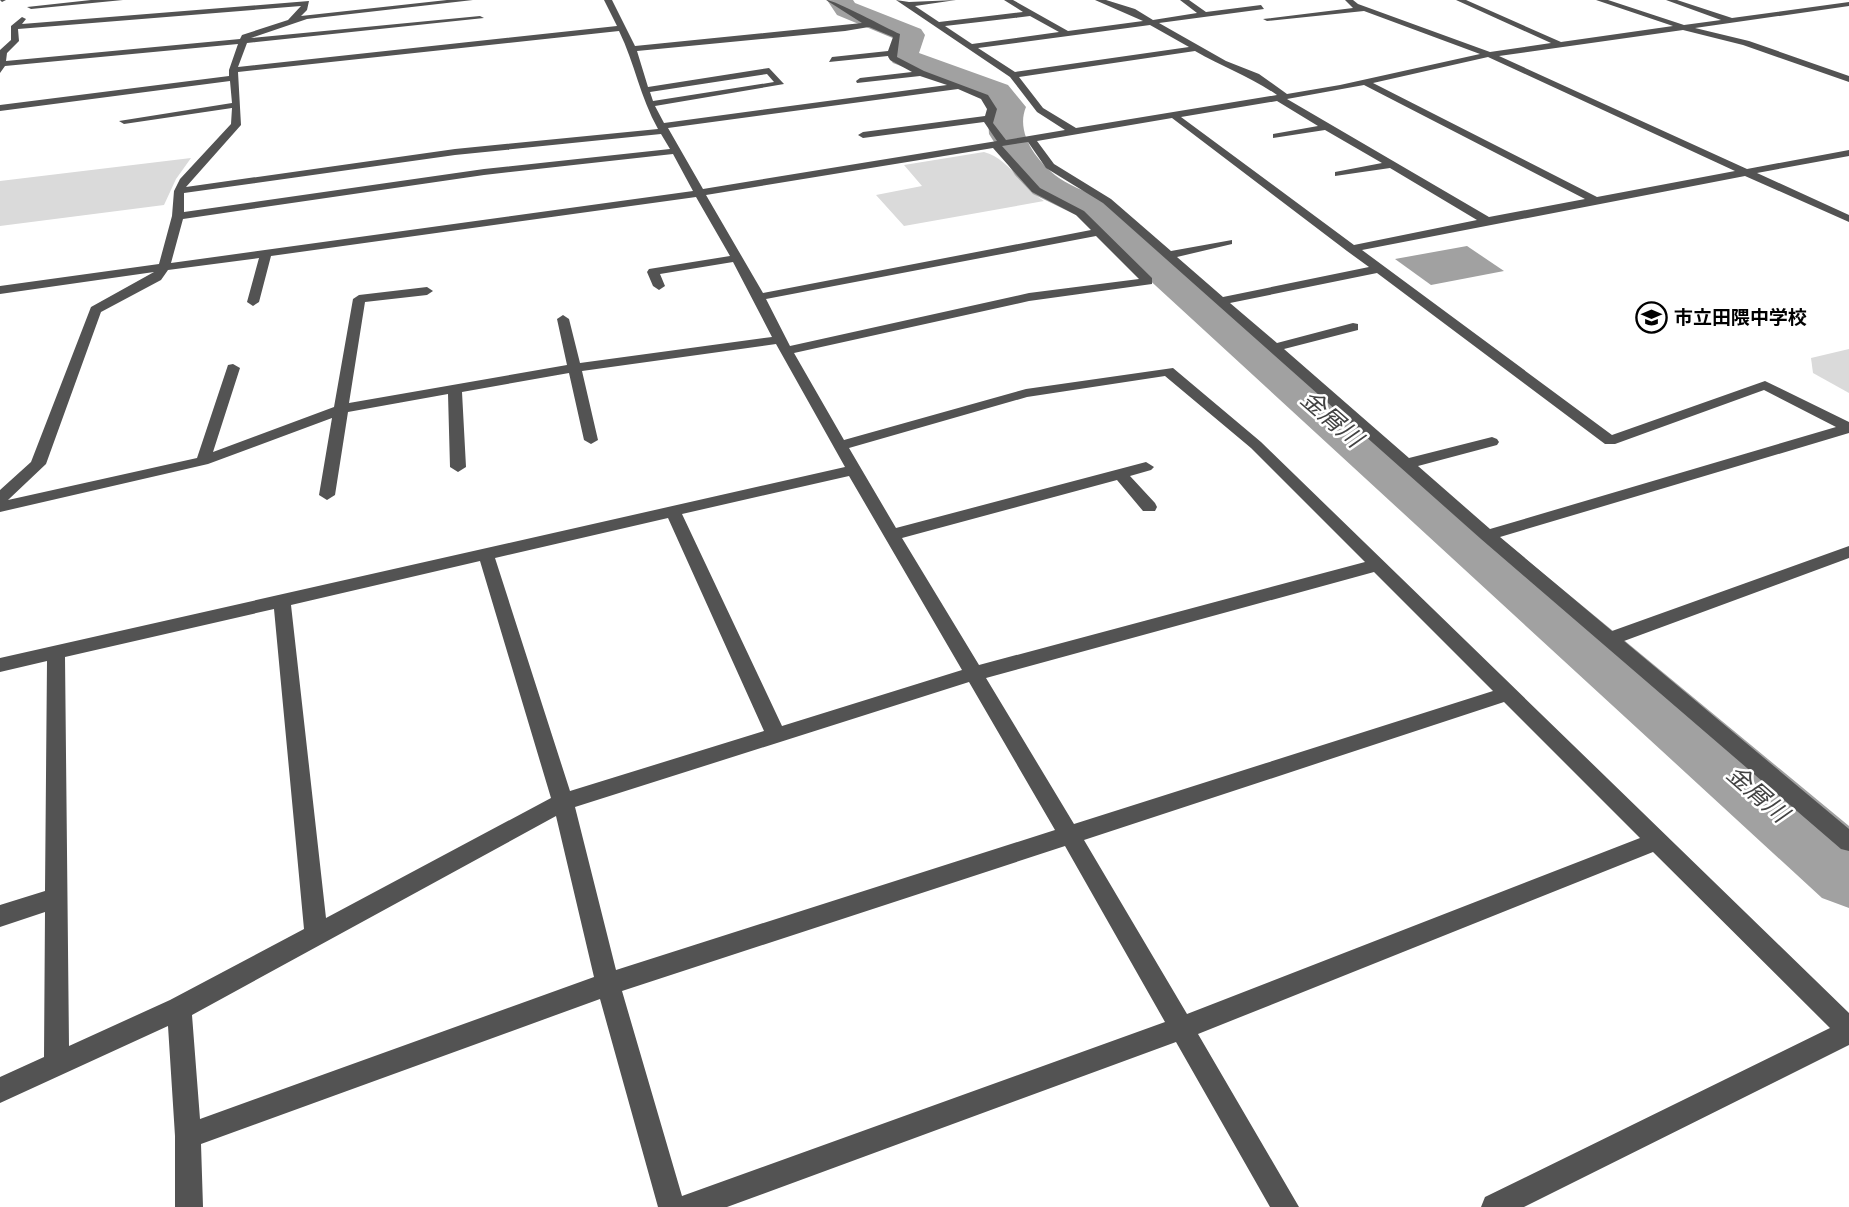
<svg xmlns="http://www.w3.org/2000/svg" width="1849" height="1207" viewBox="0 0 1849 1207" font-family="Quicksand,'Noto Sans JP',sans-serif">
<rect width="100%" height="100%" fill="#fff"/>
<g fill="#dadada">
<path d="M 984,152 C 1010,159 1021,187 1044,201 L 904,226 L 876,195 L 922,186 L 904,165 Z"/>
<path d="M 191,158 L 176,179 L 164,205 L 0,226 L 0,181 Z"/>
<path d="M 1849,349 L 1849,393 L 1813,373 L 1811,358 Z"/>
</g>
<path fill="#a1a1a1" d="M 1467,246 L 1504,271 L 1431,285 L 1395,259 Z"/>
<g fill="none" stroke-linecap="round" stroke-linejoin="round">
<path fill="#a1a1a1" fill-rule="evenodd" d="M 827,0 L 853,0 L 855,3 L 921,29 L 925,35 L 919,53 L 1008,85 L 1026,107 C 1015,133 1037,162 1059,178 C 1073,188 1094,194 1110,202 L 1475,517 L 1849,826 L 1849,908 L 1822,898 L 1082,218 L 1033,194 L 1015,175 L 989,134 L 988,118 L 993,108 L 986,99 L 893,63 L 888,57 L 895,39 L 837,15 Z"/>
<g fill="#535353" fill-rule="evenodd">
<path d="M 0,0 L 6,0 L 2,2 Z"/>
<path d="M 91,0 L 123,0 L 31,9 L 27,7 Z"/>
<path d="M 447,0 L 473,0 L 307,19 L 251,38 L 480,16 L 484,18 L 247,43 L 238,67 L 617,26 L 604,0 L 612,0 L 635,46 L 862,23 L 826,0 C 835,0 886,28 900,34 L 897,57 L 924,71 L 988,95 L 997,109 L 993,123 L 1006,140 L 1065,130 L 1037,112 L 1010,77 L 896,0 L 909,2 L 956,0 L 915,6 L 939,22 L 1023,12 L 1004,0 L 1013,0 L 1068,31 L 1143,21 L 1095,0 L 1106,0 L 1135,9 L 1153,20 L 1197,13 L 1180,0 L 1189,0 L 1206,12 L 1261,5 L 1264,9 L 1159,23 L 1226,61 L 1259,74 L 1287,94 L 1340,85 L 1480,54 L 1364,11 L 1267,21 L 1263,19 L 1353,8 L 1345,0 L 1353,0 L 1358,4 L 1490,52 L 1551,43 L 1456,0 L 1466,0 L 1561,42 L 1673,26 L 1596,0 L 1608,0 L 1684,25 L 1721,20 L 1666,0 L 1677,0 L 1732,18 L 1849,2 L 1849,6 L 1695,28 L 1749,41 L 1849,76 L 1849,82 L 1743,45 L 1683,30 L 1499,56 L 1747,169 L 1849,150 L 1849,156 L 1757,173 L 1849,215 L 1849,222 L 1745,176 L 1362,250 L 1612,435 L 1765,381 L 1849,422 L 1849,433 L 1500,537 L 1612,631 L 1849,546 L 1849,558 L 1624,641 L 1849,829 L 1849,851 L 1841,849 L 1481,539 L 1103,203 L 1046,168 L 1028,142 L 1002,146 L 1040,188 L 1084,211 L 1152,278 L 1152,284 L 1029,301 L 794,353 L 844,440 L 1026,389 L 1173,368 L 1261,442 L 1849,1013 L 1849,1045 L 1524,1207 L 1481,1207 L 1485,1197 L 1830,1028 L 1653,852 L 1198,1034 L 1299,1207 L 1270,1207 L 1176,1042 L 727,1207 L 658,1207 L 600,999 L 201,1144 L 203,1207 L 175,1207 L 175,1136 L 168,1026 L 0,1103 L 0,1077 L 44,1057 L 45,912 L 0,927 L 0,905 L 45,891 L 47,661 L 0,672 L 0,658 L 845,467 L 776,344 L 582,371 L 598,440 L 591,444 L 584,440 L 569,373 L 462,392 L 466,467 L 458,472 L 450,467 L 448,394 L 348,412 L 335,495 L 327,500 L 319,495 L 332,418 L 208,464 L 0,512 L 0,490 L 31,462 L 91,307 L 154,272 L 0,294 L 0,286 L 159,264 L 172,216 L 174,191 L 180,179 L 231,124 L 232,108 L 124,124 L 119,121 L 232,103 L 230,81 L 0,111 L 0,105 L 229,76 L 229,70 L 238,44 L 5,66 L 0,73 L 0,50 L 11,40 L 11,26 L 22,17 L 26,19 L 22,24 L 309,1 L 307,10 L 301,16 ZM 301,6 L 288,20 L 242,35 L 240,39 L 6,61 L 7,53 L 19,41 L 18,29 ZM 1030,16 L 1059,32 L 972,44 L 945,26 ZM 1150,25 L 1189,47 L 1015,72 L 978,48 ZM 869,27 L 893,37 L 888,51 L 832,57 L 829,62 L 888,56 L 890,60 L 912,72 L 860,78 L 856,81 L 857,83 L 920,76 L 947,85 L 664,123 L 655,106 L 784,84 L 769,68 L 648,87 L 637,51 L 845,31 ZM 619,31 C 635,64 640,97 658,129 L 455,149 L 186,187 L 241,125 L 238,72 ZM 1195,51 C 1223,67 1251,77 1277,95 L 1076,128 L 1043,108 L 1019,77 ZM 1488,57 L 1735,171 L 1597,197 L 1373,83 ZM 767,74 L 774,82 L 653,101 L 650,92 ZM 1364,85 L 1585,199 L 1489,217 L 1287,99 ZM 958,89 L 981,99 L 987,109 L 985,116 L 863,132 L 858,135 L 863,138 L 984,122 L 997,141 L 703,189 L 668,128 ZM 1277,101 L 1318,126 L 1273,134 L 1273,138 L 1325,130 L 1382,163 L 1335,172 L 1335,176 L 1390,168 L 1477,220 L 1354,245 L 1181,117 ZM 1172,118 L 1347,251 L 1369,267 L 1223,297 L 1177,257 L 1232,244 L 1232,240 L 1171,251 L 1111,199 L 1054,164 L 1037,141 ZM 661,134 L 670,149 L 484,169 L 184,212 L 184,193 L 455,155 ZM 993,148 L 1032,192 L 1076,215 L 1091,230 L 763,293 L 706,195 ZM 673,154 L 693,191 L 171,263 L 183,219 L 484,175 ZM 696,197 L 730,256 L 649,269 L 647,272 L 653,286 L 659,290 L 665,286 L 660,274 L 733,262 L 772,337 L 580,363 L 569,319 L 563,315 L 557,319 L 567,365 L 349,403 L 365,302 L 427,295 L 433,291 L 427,287 L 359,295 L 353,299 L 334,407 L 213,452 L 240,368 L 233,364 L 228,365 L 197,458 L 8,500 L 46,464 L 101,312 L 161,280 L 168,270 L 259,258 L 247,302 L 253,306 L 259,302 L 271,256 ZM 1096,236 L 1139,279 L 1029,293 L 790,346 L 766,299 ZM 1377,273 L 1605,444 L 1615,444 L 1764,390 L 1836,427 L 1490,529 L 1418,466 L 1497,445 L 1499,442 L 1497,439 L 1492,437 L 1409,458 L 1284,349 L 1358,330 L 1358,324 L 1353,323 L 1277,343 L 1230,303 ZM 1165,376 L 1251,448 L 1365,562 L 979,665 L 902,538 L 1117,480 L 1143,511 L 1155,511 L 1157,507 L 1155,503 L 1130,476 L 1151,470 L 1154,467 L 1146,462 L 896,528 L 849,448 L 1027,397 ZM 849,476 L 962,670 L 782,726 L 682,514 ZM 668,518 L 764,731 L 570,791 L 495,558 ZM 480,561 L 551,798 L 326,918 L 291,605 ZM 1374,572 L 1493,691 L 1074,824 L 986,678 ZM 274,609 L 304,929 L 170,1000 L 69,1046 L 65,657 ZM 969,682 L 1055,830 L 616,970 L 575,807 ZM 1504,702 L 1640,838 L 1187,1014 L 1084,840 ZM 556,816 L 594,977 L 200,1119 L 192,1015 ZM 1065,846 L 1165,1022 L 682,1196 L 622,991 Z"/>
</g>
</g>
<defs>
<symbol id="school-ring" viewBox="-11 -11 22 22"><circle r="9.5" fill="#fff" stroke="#000" stroke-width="1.5"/><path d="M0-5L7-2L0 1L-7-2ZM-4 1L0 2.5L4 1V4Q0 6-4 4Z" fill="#000"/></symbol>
</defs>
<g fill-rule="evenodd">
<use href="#school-ring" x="1634" y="300" width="35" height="35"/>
</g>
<g text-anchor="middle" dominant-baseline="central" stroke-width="5" stroke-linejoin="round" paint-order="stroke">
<g font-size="19" font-weight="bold" fill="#000" stroke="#fff" text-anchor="start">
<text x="1674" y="317">市立田隈中学校</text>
</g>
<g font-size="24" font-style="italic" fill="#424242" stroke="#fff">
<text transform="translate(1332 418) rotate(41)">金屑川</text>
<text transform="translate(1758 793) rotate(41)">金屑川</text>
</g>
</g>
</svg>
